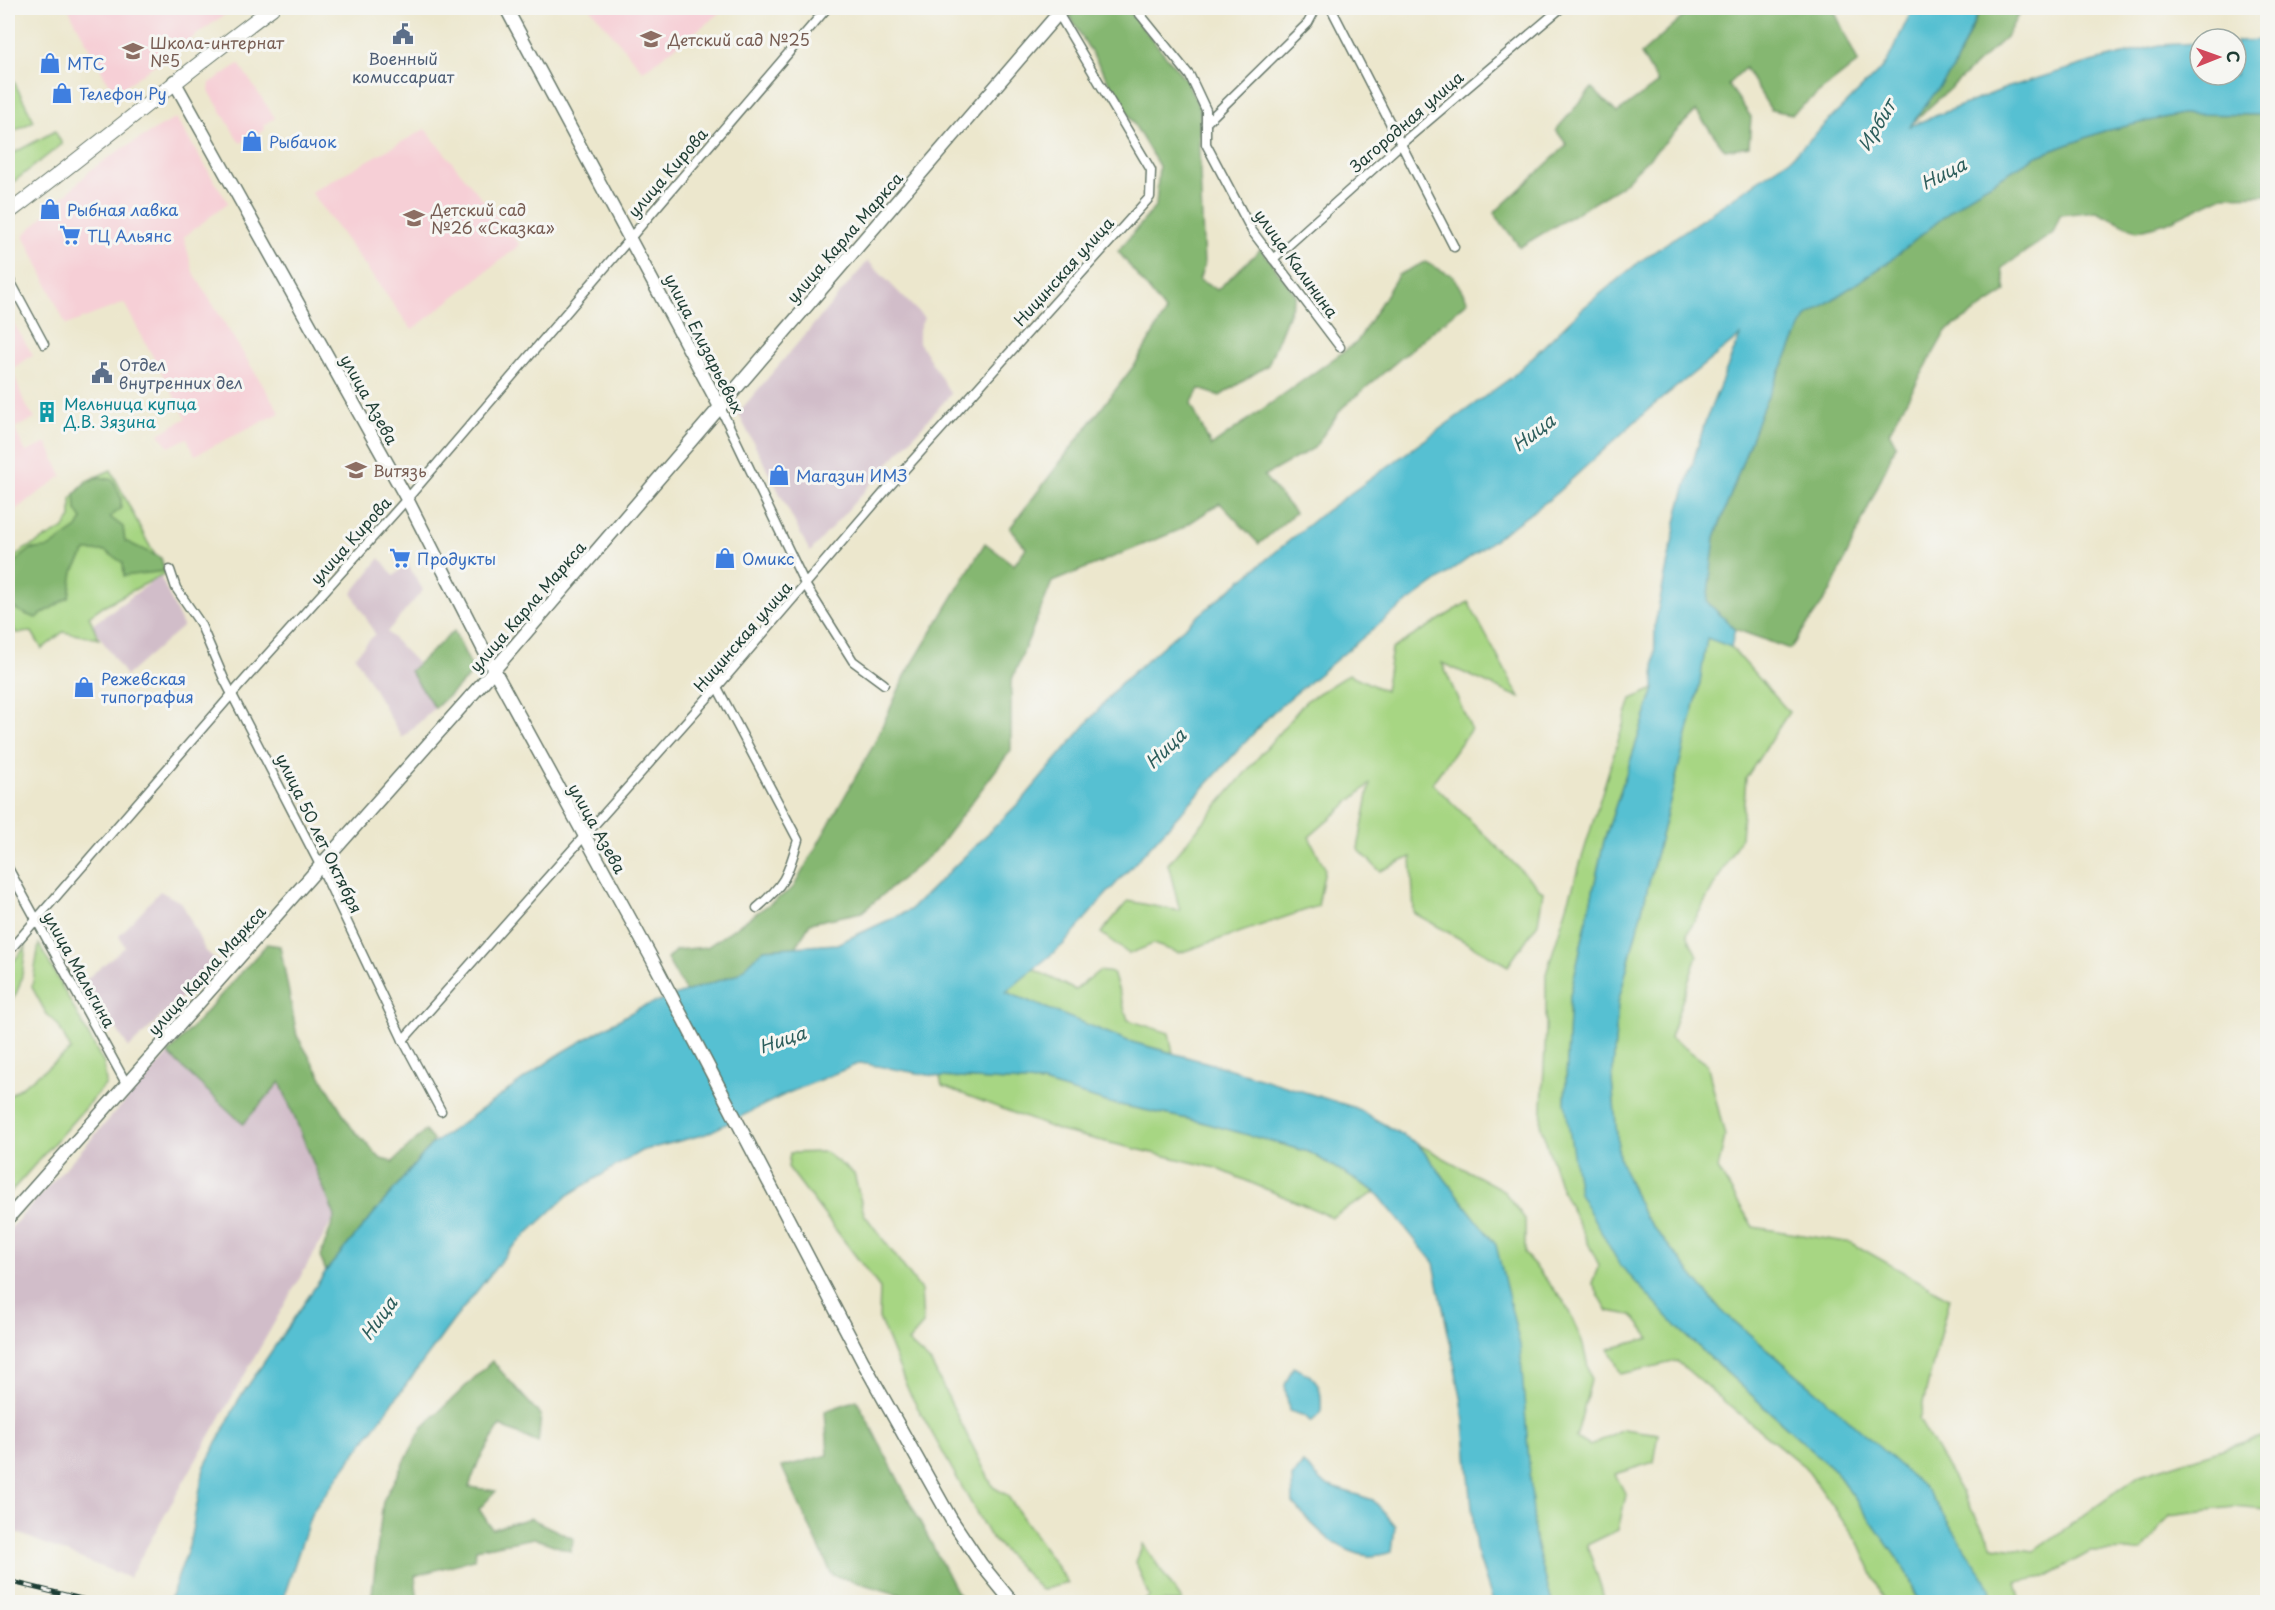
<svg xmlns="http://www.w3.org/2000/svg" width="2275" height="1610" viewBox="0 0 2275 1610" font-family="'Playpen Sans',sans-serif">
<rect width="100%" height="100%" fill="#f6f6f2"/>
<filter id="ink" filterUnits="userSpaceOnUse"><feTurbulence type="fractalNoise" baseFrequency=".0167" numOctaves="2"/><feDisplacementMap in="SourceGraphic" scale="12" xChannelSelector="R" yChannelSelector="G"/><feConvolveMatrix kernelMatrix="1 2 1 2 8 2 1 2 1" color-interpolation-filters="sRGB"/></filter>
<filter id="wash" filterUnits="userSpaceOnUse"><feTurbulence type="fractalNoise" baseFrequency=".008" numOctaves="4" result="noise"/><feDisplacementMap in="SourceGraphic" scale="24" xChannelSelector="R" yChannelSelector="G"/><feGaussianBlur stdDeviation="1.35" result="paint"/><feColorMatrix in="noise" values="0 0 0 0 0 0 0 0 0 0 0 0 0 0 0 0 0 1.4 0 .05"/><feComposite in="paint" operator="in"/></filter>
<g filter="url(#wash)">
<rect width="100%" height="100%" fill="#ece7cd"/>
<g fill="#f6cfd6">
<path d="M 68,8 L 234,8 L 114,94 Z"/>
<path d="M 590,8 L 727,8 L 643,71 Z"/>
<path d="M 239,64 L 275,118 L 263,125 L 265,130 L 240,143 L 209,91 L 210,83 Z"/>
<path d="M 176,118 L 228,203 L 184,237 L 193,272 L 280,413 L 195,455 L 187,438 L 169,447 L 159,434 L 186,418 L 124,303 L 66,325 L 24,235 L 92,169 L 120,150 Z"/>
<path d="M 425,129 L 520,245 L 412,330 L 311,192 Z"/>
<path d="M 8,314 L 33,355 L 12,369 L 24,402 L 35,419 L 14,428 L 26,452 L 47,443 L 62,476 L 8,515 Z"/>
</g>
<g fill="#d1bdc9">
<path d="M 868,261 L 924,318 L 919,329 L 919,342 L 951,394 L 810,552 L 738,413 Z"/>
<path d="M 380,558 L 394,576 L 407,563 L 423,590 L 387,632 L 417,663 L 410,671 L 435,708 L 402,738 L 355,656 L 375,634 L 352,593 Z"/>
<path d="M 160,576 L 183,626 L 126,676 L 92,625 Z"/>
<path d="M 160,891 L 182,903 L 205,950 L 218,962 L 129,1048 L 85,980 L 125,947 L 119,936 Z"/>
<path d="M 168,1054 L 243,1124 L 280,1081 L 335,1216 L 129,1578 L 8,1529 L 8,1231 Z"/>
</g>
<g fill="#a7d683" stroke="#638a5c" stroke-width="1.5">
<path d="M 11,76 L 34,121 L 13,132 L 8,120 L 8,77 Z"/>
<path d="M 55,131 L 62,144 L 8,186 L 8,156 Z"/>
<path d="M 111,470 L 148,543 L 166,573 L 103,606 L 89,616 L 99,639 L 63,632 L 42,649 L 32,632 L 16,633 L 8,617 L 8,563 L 23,550 L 63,529 L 71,518 L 71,499 L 86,481 Z"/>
<path d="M 1468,602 L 1520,698 L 1442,663 L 1471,729 L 1432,783 L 1543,892 L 1538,923 L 1508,966 L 1414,913 L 1411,857 L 1380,871 L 1358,849 L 1370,784 L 1309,837 L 1325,868 L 1318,906 L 1179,953 L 1153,944 L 1129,954 L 1101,933 L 1128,901 L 1180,911 L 1168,864 L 1306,701 L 1349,674 L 1385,691 L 1392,649 Z"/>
<path d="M 1707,637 L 1731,647 L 1789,712 L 1746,778 L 1741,837 L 1687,934 L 1697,956 L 1670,1037 L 1707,1064 L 1725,1136 L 1718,1169 L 1753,1227 L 1852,1243 L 1949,1298 L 1919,1420 L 1993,1546 L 2034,1551 L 2140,1475 L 2267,1435 L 2267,1510 L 2233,1507 L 2170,1515 L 2142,1551 L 2090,1552 L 2045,1577 L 2016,1582 L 2021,1602 L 1993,1602 L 1991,1588 L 1821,1395 L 1721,1310 L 1644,1216 L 1619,1158 L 1612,1081 L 1618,1003 L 1699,688 Z"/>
<path d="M 1654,689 L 1604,841 L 1570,996 L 1565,1102 L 1678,1328 L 1836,1472 L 1907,1572 L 1918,1602 L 1885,1602 L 1858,1541 L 1805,1467 L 1725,1402 L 1677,1361 L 1621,1374 L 1609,1349 L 1650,1338 L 1632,1315 L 1608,1311 L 1592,1283 L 1599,1265 L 1562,1191 L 1541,1127 L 1546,1028 L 1546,974 L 1631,699 Z"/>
<path d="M 39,944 L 104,1064 L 106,1084 L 8,1195 L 8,1097 L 71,1050 L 58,1025 L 46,1013 L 32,987 Z"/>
<path d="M 26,946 C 23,966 23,990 8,1005 L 8,968 Z"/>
<path d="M 1033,969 L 1075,990 L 1099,971 L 1113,973 L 1128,1020 L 1169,1033 L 1173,1053 L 1128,1041 L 1006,992 Z"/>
<path d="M 940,1077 L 1043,1083 L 1110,1103 L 1198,1121 L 1309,1152 L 1376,1192 L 1332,1217 L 1216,1168 L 1060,1131 L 942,1086 Z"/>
<path d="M 1418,1144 L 1503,1190 L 1525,1219 L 1525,1254 L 1565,1303 L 1582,1341 L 1591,1380 L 1576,1438 L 1590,1446 L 1623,1429 L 1659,1434 L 1654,1462 L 1615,1474 L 1626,1495 L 1618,1530 L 1587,1545 L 1602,1590 L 1604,1602 L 1552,1602 L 1535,1540 L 1496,1245 Z"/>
<path d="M 825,1152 L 854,1174 L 864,1214 L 921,1290 L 923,1325 L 908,1342 L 931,1363 L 993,1487 L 1007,1495 L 1068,1583 L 1041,1590 L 989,1535 L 909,1392 L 879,1318 L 880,1288 L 788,1167 L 790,1153 Z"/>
<path d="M 1143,1544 L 1183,1602 L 1142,1602 L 1149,1597 L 1136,1562 Z"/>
</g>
<g fill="#85b771" stroke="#527a52" stroke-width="1.5">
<path d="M 1076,8 L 1126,8 L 1186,80 L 1200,109 L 1199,149 L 1204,266 L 1199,280 L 1217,290 L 1261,249 L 1296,295 L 1268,365 L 1220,396 L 1199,389 L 1191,404 L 1211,446 L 1357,342 L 1398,275 L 1425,262 L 1453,276 L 1468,301 L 1342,408 L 1314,448 L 1264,476 L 1295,513 L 1259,544 L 1220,503 L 1179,530 L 1052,582 L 1011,682 L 1011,750 L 935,851 L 862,912 L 810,923 L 796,947 L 764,949 L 738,974 L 686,992 L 667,959 L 676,950 L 707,947 L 793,888 L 873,746 L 905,676 L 985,543 L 1014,565 L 1026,548 L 1010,528 L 1136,363 L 1166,312 L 1118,251 L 1156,206 L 1159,166 L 1069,15 Z"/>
<path d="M 1693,8 L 1833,8 L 1858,62 L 1792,114 L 1771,110 L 1745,68 L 1728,84 L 1751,117 L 1749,146 L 1725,150 L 1696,111 L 1620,187 L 1520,247 L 1494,213 L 1567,145 L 1556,130 L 1592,88 L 1617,113 L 1658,83 L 1641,54 Z"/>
<path d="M 1981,8 L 2022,8 L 2006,37 L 1909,126 L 1953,69 Z"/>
<path d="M 2181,114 L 2267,115 L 2267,195 L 2223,196 L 2166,223 L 2137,231 L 2097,211 L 2060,215 L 2053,233 L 2002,268 L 2006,292 L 1946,331 L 1889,432 L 1896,445 L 1831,591 L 1790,649 L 1735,629 L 1707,602 L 1715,537 L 1762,409 L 1806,317 L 1886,264 L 1969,196 L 2035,157 L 2104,131 Z"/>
<path d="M 99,477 L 113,480 L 121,498 L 121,508 L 110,517 L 123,527 L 125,541 L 161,558 L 165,571 L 124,576 L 123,563 L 105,551 L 86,551 L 73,572 L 69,597 L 36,618 C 2,607 7,601 8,568 L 31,549 L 48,548 L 77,528 L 82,519 L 76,510 L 75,494 L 85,484 Z"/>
<path d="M 454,631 L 474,672 L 435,708 L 410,671 Z"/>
<path d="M 267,944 L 280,946 L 297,1036 L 351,1127 L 381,1159 L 393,1162 L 425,1131 L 433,1140 L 430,1146 L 326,1271 L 320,1257 L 335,1216 L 280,1082 L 243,1124 L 168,1054 Z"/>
<path d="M 492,1361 L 541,1416 L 538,1443 L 500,1426 L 479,1460 L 469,1487 L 496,1491 L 479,1509 L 492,1529 L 530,1518 L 574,1539 L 570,1551 L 534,1538 L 476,1549 L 474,1559 L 415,1576 L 418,1602 L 371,1602 L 383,1501 L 423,1427 Z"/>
<path d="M 857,1400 L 957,1593 L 966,1602 L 909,1602 L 904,1596 L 832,1575 L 782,1467 L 828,1455 L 825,1411 Z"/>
</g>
<g fill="#56c0d2" stroke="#3a7e83" stroke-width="1.5">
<path d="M 1913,8 L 1980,8 L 1953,69 L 1910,126 L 2006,88 L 2091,62 L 2160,45 L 2200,43 L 2200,75 L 2236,75 L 2236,41 L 2267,40 L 2267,115 L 2181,114 L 2104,131 L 2035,157 L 1969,196 L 1886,264 L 1806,317 L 1762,409 L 1715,537 L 1707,602 L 1735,629 L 1731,647 L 1707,638 L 1699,688 L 1618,1003 L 1612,1081 L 1619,1158 L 1644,1216 L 1721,1310 L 1821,1395 L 1927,1490 L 1991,1588 L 1993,1602 L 1919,1602 L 1907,1572 L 1836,1472 L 1678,1328 L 1620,1265 L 1579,1193 L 1565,1102 L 1570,996 L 1604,841 L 1654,689 L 1655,624 L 1679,509 L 1705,422 L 1740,336 L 1650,408 L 1550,499 L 1389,616 L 1272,713 L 1102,899 L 1064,944 L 1006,992 L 1128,1041 L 1227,1068 L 1356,1108 L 1418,1144 L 1496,1245 L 1520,1345 L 1535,1540 L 1552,1602 L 1493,1602 L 1476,1549 L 1462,1402 L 1434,1263 L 1376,1192 L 1309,1152 L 1198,1121 L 1110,1103 L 1043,1083 L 940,1077 L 860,1063 L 788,1093 L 706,1134 L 641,1151 L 568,1195 L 509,1251 L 453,1321 L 312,1512 L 282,1602 L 169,1602 L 189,1546 L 204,1468 L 239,1399 L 326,1271 L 430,1146 L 558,1055 L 639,1008 L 738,974 L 764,949 L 837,944 L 910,910 L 1024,798 L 1120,684 L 1180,631 L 1319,516 L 1512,377 L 1582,309 L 1639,262 L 1790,159 L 1886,64 Z"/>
<path d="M 1293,1367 C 1320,1378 1322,1385 1321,1413 L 1311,1422 L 1305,1416 L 1289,1411 L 1285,1385 Z"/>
<path d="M 1303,1463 L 1326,1485 L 1373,1500 L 1395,1526 L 1392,1552 C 1385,1554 1376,1556 1369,1556 C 1336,1552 1313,1526 1293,1503 L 1292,1478 Z"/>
</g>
</g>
<g filter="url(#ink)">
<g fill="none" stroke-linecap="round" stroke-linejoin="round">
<defs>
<g id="street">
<path d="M 1135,8 L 1190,76 L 1206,110 L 1206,144 L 1252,231 L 1340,347"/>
<path d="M 1331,8 L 1454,247"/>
<path d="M 1206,123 L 1308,23 L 1316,8"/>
<path d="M 1273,259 L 1402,143 L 1561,8"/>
<path d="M 8,277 L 44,344"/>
<path d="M 720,407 L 806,586 L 853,661 L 884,684"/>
<path d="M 170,570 L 176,588 L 200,623 L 224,679 L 321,867 L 403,1040 L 441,1111"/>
<path d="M 717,687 L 798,840 C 787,876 786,883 757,908"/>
<path d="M 8,868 L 127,1085"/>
<path d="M 8,952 L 233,693 L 407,499 L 827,8"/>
<path d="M 403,1040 L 717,687 L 887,489 L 1150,197 L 1151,170 L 1055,8"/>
</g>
<g id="secondary">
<path d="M 506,8 L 720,407"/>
<path d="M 174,81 L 407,499 L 494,670 L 651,957 L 863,1362 L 951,1519 L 981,1564 L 1012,1602"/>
<path d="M 8,1218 L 494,670 L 1063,8"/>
</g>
<path id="primary" d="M 8,213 C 97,146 182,75 272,8"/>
</defs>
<use href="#street" stroke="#67786a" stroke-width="11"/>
<use href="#secondary" stroke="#67786a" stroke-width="15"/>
<use href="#primary" stroke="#67786a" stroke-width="16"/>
<use href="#street" stroke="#fff" stroke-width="8"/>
<use href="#secondary" stroke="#fff" stroke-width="12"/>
<use href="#primary" stroke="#fff" stroke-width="14"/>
<defs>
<path id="rail" d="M 8,1581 L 94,1602"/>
</defs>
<use href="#rail" stroke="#1f3d34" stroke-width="5"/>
<use href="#rail" stroke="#f6f6f2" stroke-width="3" stroke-dasharray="9" stroke-linecap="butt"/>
</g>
</g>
<defs>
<symbol id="civic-bare" viewBox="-9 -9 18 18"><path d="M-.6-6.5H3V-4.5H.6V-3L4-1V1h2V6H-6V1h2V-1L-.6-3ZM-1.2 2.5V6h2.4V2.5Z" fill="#5c6f8a" stroke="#f6f6f2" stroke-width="2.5" paint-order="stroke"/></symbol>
<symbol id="school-bare" viewBox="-9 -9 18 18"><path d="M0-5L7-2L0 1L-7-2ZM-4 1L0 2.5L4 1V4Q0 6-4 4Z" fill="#8d6e63" stroke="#f6f6f2" stroke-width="2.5" paint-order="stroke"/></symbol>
<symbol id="shop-bare" viewBox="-9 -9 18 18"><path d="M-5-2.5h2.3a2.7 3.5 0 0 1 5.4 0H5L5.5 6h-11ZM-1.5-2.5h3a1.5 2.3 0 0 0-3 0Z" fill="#3f7fe0" stroke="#f6f6f2" stroke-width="2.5" paint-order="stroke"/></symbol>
<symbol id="supermarket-bare" viewBox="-9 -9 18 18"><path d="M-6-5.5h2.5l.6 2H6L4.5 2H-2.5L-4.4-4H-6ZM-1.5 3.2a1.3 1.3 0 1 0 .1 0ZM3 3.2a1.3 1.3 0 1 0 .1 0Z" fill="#3f7fe0" stroke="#f6f6f2" stroke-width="2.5" paint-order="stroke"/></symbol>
<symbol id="building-bare" viewBox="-9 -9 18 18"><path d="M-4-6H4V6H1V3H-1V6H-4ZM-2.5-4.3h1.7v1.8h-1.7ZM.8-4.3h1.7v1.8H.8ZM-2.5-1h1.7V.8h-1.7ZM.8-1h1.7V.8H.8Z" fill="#0f9aa8" stroke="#f6f6f2" stroke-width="2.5" paint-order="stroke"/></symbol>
</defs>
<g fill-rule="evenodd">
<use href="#civic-bare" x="388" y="19" width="30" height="30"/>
<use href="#school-bare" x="636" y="24" width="30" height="30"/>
<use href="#school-bare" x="118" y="36" width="30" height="30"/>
<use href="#shop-bare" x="35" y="48" width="30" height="30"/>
<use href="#shop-bare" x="47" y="78" width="30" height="30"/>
<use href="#shop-bare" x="237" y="126" width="30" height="30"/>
<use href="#shop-bare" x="35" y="194" width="30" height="30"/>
<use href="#school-bare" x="399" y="203" width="30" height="30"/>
<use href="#supermarket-bare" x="55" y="220" width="30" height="30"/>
<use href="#civic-bare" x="87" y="358" width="30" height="30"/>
<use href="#building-bare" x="32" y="397" width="30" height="30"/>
<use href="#school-bare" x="341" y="455" width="30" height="30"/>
<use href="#shop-bare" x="764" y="460" width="30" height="30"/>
<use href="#supermarket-bare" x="385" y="543" width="30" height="30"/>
<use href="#shop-bare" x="710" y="543" width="30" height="30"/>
<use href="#shop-bare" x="69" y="672" width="30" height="30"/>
</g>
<g text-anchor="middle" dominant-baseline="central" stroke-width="6" stroke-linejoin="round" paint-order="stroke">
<g font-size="16" fill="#785e54" stroke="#f6f6f2" text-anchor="start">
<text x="668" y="39">Детский сад №25</text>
<text x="150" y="42">Школа-интернат<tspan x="150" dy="18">№5</tspan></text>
<text x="431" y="209">Детский сад<tspan x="431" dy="18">№26 «Сказка»</tspan></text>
<text x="373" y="470">Витязь</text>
</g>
<g font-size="16" fill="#4e5e75" stroke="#f6f6f2">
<text x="403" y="58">Военный<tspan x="403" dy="18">комиссариат</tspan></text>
<text x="119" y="364" text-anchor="start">Отдел<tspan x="119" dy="18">внутренних дел</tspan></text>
</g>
<g font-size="16" fill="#366cbe" stroke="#f6f6f2" text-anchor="start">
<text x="67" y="63">МТС</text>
<text x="79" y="93">Телефон Ру</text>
<text x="269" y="141">Рыбачок</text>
<text x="67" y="209">Рыбная лавка</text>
<text x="87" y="235">ТЦ Альянс</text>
<text x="796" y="475">Магазин ИМЗ</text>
<text x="417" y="558">Продукты</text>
<text x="742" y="558">Омикс</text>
<text x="101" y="678">Режевская<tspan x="101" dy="18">типография</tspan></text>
</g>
<g font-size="16" fill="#1f3d34" stroke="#f6f6f2">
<text transform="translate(1406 121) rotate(-41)">Загородная улица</text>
<text transform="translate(667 172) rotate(-49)">улица Кирова</text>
<text transform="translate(844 237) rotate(-49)">улица Карла Маркса</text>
<text transform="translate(1297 263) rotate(54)">улица Калинина</text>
<text transform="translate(1063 271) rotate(-48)">Ницинская улица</text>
<text transform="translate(705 343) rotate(63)">улица Елизарьевых</text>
<text transform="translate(370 399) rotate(61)">улица Азева</text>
<text transform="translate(350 540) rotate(-48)">улица Кирова</text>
<text transform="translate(527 606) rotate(-49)">улица Карла Маркса</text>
<text transform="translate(742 636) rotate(-49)">Ницинская улица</text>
<text transform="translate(598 828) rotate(61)">улица Азева</text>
<text transform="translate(320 833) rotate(64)">улица 50 лет Октября</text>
<text transform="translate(80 969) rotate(61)">улица Мальгина</text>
<text transform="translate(206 970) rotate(-48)">улица Карла Маркса</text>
</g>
<g font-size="16" fill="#0d838f" stroke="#f6f6f2" text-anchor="start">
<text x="64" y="403">Мельница купца<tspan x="64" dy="18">Д.В. Зязина</tspan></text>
</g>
<g font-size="18" font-style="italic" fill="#2d5e5c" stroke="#f6f6f2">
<text transform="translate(1876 125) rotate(-59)">Ирбит</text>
<text transform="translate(1943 173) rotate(-27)">Ница</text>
<text transform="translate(1533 432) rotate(-37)">Ница</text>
<text transform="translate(1165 748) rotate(-44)">Ница</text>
<text transform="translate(782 1039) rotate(-19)">Ница</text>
<text transform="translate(378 1318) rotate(-54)">Ница</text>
</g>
</g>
<rect width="2275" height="1610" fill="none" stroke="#f6f6f2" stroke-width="30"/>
<g transform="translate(2218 57) rotate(89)"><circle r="28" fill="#f6f6f2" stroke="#a0aca6" stroke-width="1.5"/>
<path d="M0-4.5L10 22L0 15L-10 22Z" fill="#d1495b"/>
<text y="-9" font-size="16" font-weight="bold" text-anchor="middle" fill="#1f3d34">С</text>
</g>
</svg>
